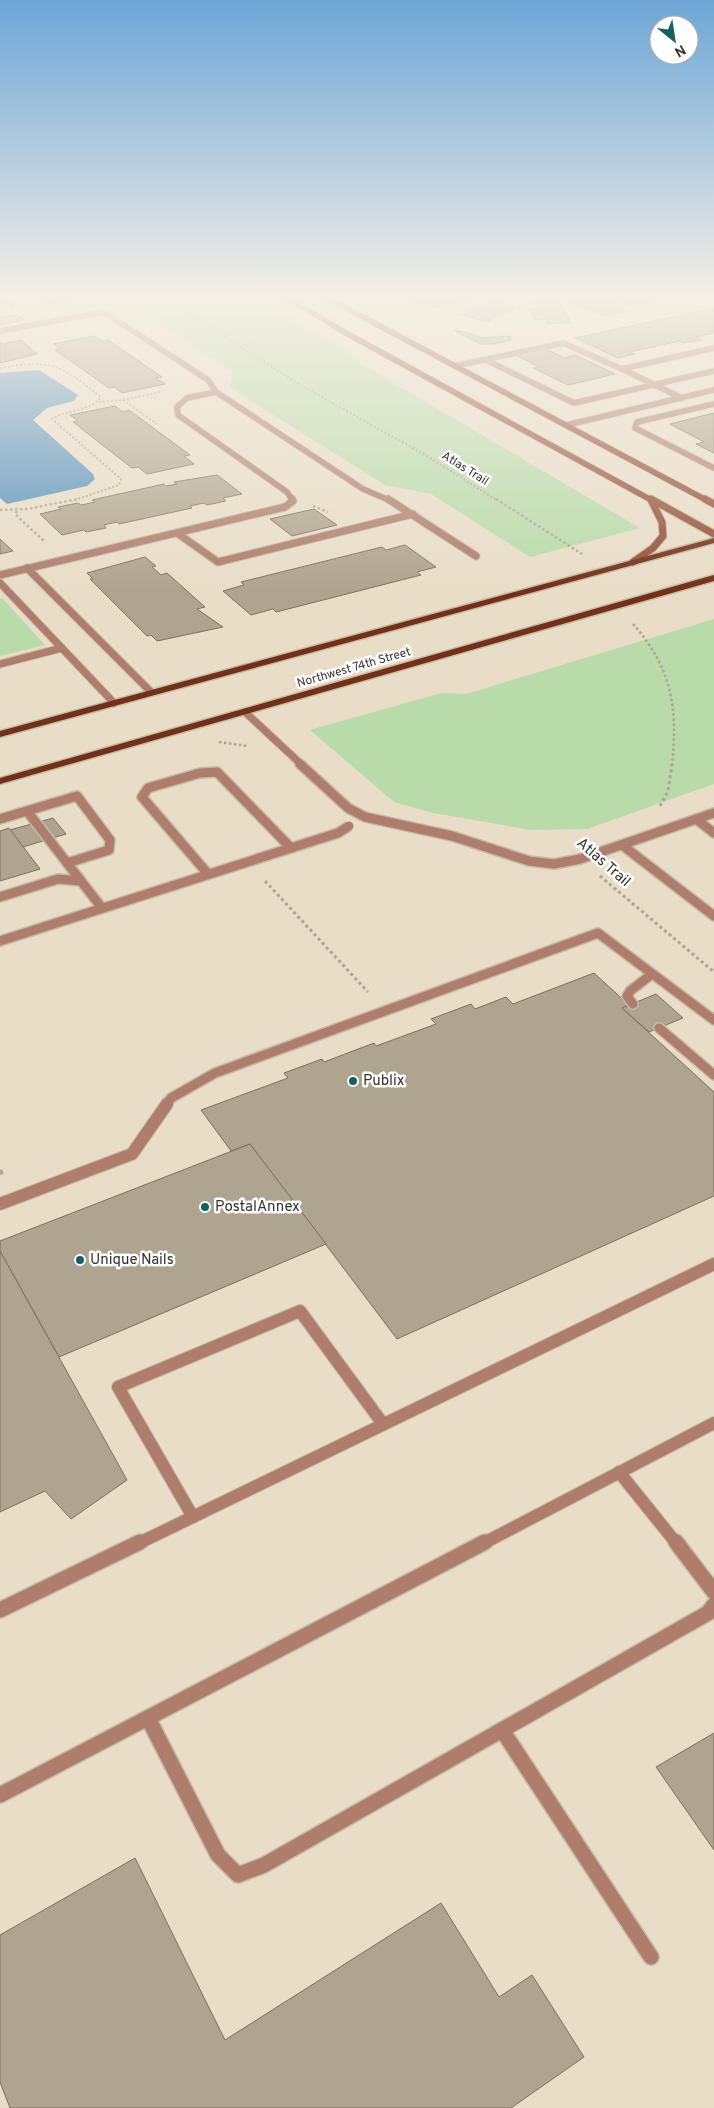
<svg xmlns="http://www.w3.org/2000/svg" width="714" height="2108" viewBox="0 0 714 2108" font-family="Overpass,sans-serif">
<rect width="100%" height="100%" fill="#e9ddc7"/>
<g fill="#b8dba9">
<path d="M 117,295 L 249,295 L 343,348 L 358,362 L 640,528 L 530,557 L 431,494 L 385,485 L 229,387 L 233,372 Z"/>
<path d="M 0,598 L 3,599 L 45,645 L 0,656 Z"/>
<path d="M 714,619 L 714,784 L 587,829 L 531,830 L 433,813 L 394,802 L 310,730 L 441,693 L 466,694 Z"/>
</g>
<path fill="#5690bb" d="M 39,370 L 78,395 L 74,401 L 47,408 L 33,420 L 93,474 L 95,479 L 87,486 L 7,504 L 0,498 L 0,373 Z"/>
<g fill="#afa48f" stroke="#7b715d">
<path d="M 42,295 L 93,295 L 49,303 L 35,297 Z"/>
<path d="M 429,295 L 465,295 L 474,299 L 425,309 L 413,303 L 417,301 L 412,299 Z"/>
<path d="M 580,295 L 596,295 L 629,311 L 604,316 L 566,300 L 582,296 Z"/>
<path d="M 611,295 L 643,295 L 657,301 L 626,305 L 606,296 Z"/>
<path d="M 489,301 L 514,305 L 511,307 L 516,308 L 507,314 L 502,313 L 488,322 L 460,314 L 475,305 L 484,306 Z"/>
<path d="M 559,301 L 571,323 L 548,324 L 545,319 L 535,320 L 529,309 L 537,308 L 533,303 Z"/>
<path d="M 714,308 L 714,333 L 696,337 L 701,340 L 684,343 L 679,341 L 630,352 L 635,354 L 618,358 L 575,338 Z"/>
<path d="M 17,315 L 24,320 L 0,325 L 0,318 Z"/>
<path d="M 454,330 L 472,334 L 482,338 L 505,336 L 511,337 L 511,340 L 493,344 L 480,344 Z"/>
<path d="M 94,336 L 102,341 L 108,340 L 162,377 L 156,378 L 165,384 L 122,393 L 114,387 L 109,388 L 55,350 L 61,349 L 53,344 Z"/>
<path d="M 21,340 L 37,354 L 0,363 L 0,342 L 3,344 Z"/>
<path d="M 544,348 L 565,358 L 575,355 L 615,374 L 568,385 L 533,368 L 539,367 L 514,354 Z"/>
<path d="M 115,406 L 123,412 L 129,410 L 190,455 L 184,456 L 194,464 L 147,474 L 138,467 L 132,468 L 73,422 L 78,421 L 70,415 Z"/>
<path d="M 714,413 L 714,453 L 696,444 L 704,442 L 670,424 Z"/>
<path d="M 217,475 L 242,494 L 223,498 L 226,501 L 207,505 L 204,503 L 190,506 L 192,508 L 119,524 L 117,522 L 104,525 L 106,528 L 86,532 L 84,530 L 62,535 L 40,514 L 61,509 L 58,507 L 78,503 L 81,505 L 95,502 L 92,500 L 164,484 L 166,486 L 177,484 L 174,482 Z"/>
<path d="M 314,509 L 337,525 L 292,536 L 270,519 Z"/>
<path d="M 0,539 L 13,551 L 0,554 Z"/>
<path d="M 405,545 L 436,567 L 417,572 L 421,575 L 276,612 L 273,609 L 251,615 L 223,591 L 244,585 L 241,582 L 382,547 L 386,550 Z"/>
<path d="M 145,557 L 156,566 L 152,567 L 161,575 L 167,573 L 205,607 L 197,609 L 223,627 L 157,641 L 151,635 L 147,636 L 90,579 L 93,579 L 87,573 Z"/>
<path d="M 53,818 L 66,834 L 23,847 L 10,830 Z"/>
<path d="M 9,828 L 40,869 L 0,881 L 0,831 Z"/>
<path d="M 594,973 L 629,1005 L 622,1008 L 714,1092 L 714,1196 L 397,1339 L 250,1144 L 231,1151 L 201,1110 L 288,1078 L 284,1073 L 322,1059 L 324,1062 L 374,1043 L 376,1046 L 436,1024 L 431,1019 L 471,1004 L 475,1009 L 506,997 L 513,1004 Z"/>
<path d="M 656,994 L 683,1018 L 649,1032 L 622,1008 Z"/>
<path d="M 250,1144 L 326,1244 L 59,1357 L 0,1251 L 0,1241 Z"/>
<path d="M 0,1251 L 127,1480 L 71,1519 L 45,1491 L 0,1512 Z"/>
<path d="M 714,1733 L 714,1850 L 656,1767 Z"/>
<path d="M 135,1858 L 225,2040 L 441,1903 L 499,1997 L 532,1975 L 584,2057 L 511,2108 L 10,2108 L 0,2082 L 0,1935 Z"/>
</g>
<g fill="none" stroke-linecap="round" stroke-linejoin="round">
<defs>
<g id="lane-far4">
<path d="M 0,331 L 104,312 L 208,380 L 216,392 L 363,489 L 391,501"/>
<path d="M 486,360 L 574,403 L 714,371"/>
<path d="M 455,366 L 563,343 L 622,369"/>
<path d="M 216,392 L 187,398 L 177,407 L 178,415 L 287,492 L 293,501"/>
<path d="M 682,398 L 622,369 L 714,348"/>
<path d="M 714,404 L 637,422 L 635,428 L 714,468"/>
<path d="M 567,425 L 714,390"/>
</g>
<g id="lane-far3">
<path d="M 388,499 L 476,556"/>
<path d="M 177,533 L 218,562 L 413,514"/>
<path d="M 27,568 L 151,692"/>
<path d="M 0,575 L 285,507 L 293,501 L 292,499"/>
<path d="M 0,583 L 114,703"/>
<path d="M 0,664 L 62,648"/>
<path d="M 245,712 L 302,765"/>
</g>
<g id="lane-far2">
<path d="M 300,764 L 348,808 L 365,817 L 452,836 L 529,861 L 554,864 L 580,859 L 714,813"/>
<path d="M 27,811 L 81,881"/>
<path d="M 0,819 L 77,796 L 110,840 L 109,850 L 67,863"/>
<path d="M 696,819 L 714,833"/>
<path d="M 622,845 L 714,916"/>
<path d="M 208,874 L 142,797 L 148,788 L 200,773 L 217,772 L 291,848"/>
<path d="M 0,897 L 58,879 L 81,881 L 102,908"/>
<path d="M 0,941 L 338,833"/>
<path d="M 633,1004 L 627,996 L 630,991 L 652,974"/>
<path d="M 659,1028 L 714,1075"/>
<path d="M 166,1105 L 171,1098 L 215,1073 L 598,933 L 714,1020"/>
</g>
<g id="lane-far1">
<path d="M 0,1204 L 132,1154 L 167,1104"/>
<path d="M 619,1472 L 677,1544"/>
<path d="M 193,1517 L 118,1387 L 300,1311 L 383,1424"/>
<path d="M 137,1544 L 714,1264"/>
<path d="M 482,1544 L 714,1423"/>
</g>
<g id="lane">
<path d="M 676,1542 L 714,1592"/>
<path d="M 0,1610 L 140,1542"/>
<path d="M 148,1718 L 218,1855 L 238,1875 L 264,1865 L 708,1613 L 714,1605"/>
<path d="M 502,1730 L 651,1957"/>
<path d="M 0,1795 L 485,1542"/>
</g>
<path id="street" d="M 0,298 L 11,306"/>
<g id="secondary-far1">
<path d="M 283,295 L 346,333 L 653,501"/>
<path d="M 322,295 L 708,501"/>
</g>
<g id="secondary">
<path d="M 651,499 L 714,534"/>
<path d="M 705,499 L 714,504"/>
<path d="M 633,562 L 653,548 L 663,536 L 662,522 L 651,500"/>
</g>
<g id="primary">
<path d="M 714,538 L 714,543 L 0,737 L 0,731 Z"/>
<path d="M 714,575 L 714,581 L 0,784 L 0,778 Z"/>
</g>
</defs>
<use href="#lane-far4" stroke="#c5bba8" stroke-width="7"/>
<use href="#lane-far3" stroke="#c5bba8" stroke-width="9"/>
<use href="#lane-far2" stroke="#c5bba8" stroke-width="12"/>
<use href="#lane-far1" stroke="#c5bba8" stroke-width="14"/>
<use href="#lane" stroke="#c5bba8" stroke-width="18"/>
<use href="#street" stroke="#c5bba8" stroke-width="7"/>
<use href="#secondary-far1" stroke="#c5bba8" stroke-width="7"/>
<use href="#secondary" stroke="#c5bba8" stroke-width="9"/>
<use href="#primary" stroke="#c5bba8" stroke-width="3"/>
<g stroke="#aea493" stroke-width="2" stroke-dasharray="2 2" stroke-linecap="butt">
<path d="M 159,295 L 302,386 L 427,456 L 498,501"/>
<path d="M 0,368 C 53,359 60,365 101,397 C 89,412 67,409 52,419 L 121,479 L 119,485 L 72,501"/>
<path d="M 123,400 L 157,424"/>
<path d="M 99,402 L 123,400 L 160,392"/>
</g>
<g stroke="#aea493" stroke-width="2.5" stroke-dasharray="2.5 2.5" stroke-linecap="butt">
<path d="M 496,499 L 582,554"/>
<path d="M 313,506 L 328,512"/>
<path d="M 0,510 L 27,509 L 78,499"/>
<path d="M 17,511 L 15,514 L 44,541"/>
<path d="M 633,624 C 672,668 678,708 672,765"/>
<path d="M 219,742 L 248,746"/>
</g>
<g stroke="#aea493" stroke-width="3" stroke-dasharray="3 3" stroke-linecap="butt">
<path d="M 660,806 L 668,791 L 672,764"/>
<path d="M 600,876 L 714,972"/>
<path d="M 265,881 L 368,992"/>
</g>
<path stroke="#aea493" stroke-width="4" stroke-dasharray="4.5 4.5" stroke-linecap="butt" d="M 0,1170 L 3,1176"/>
<use href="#lane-far4" stroke="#ae7d6b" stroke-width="5.5"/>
<use href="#lane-far3" stroke="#ae7d6b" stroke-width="7"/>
<use href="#lane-far2" stroke="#ae7d6b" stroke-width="9"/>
<use href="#lane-far1" stroke="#ae7d6b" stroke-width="12"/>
<use href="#lane" stroke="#ae7d6b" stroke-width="15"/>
<use href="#street" stroke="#ae7d6b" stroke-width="5.5"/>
<use href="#secondary-far1" stroke="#924d33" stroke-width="5.5"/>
<use href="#secondary" stroke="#924d33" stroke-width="7"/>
<use href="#primary" fill="#723016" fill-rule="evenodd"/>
<defs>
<path id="lane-bridge" d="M 338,833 L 349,826"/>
</defs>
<use href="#lane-bridge" stroke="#c5bba8" stroke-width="12" stroke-linecap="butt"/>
<use href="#lane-bridge" stroke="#ae7d6b" stroke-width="9"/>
</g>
<linearGradient id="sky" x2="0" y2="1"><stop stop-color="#6da6d6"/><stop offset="0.5" stop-color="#f5f0e6"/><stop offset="1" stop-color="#f5f0e6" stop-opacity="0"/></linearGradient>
<rect width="714" height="590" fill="url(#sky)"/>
<g fill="#13625d" stroke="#fff" stroke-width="2">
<circle cx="353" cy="1081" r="5"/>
<circle cx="205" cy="1207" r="5"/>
<circle cx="80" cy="1260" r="5"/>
</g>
<g text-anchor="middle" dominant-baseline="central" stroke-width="5" stroke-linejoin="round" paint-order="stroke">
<g font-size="12" fill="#37322a" stroke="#fff">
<text transform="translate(465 469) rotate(32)">Atlas Trail</text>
<text transform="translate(354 668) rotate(-16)">Northwest 74th Street</text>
</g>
<g font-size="15" fill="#37322a" stroke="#fff">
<text transform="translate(603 863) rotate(41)">Atlas Trail</text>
</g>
<g font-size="15" fill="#37322a" stroke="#fff" text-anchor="start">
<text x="363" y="1081">Publix</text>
<text x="215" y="1207">PostalAnnex</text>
<text x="90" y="1260">Unique Nails</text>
</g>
</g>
<g transform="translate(674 40) rotate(150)"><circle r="24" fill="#ffffff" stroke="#afadaa"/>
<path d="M0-4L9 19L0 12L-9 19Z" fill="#13625d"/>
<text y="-8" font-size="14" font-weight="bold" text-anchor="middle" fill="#37322a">N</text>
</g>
</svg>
